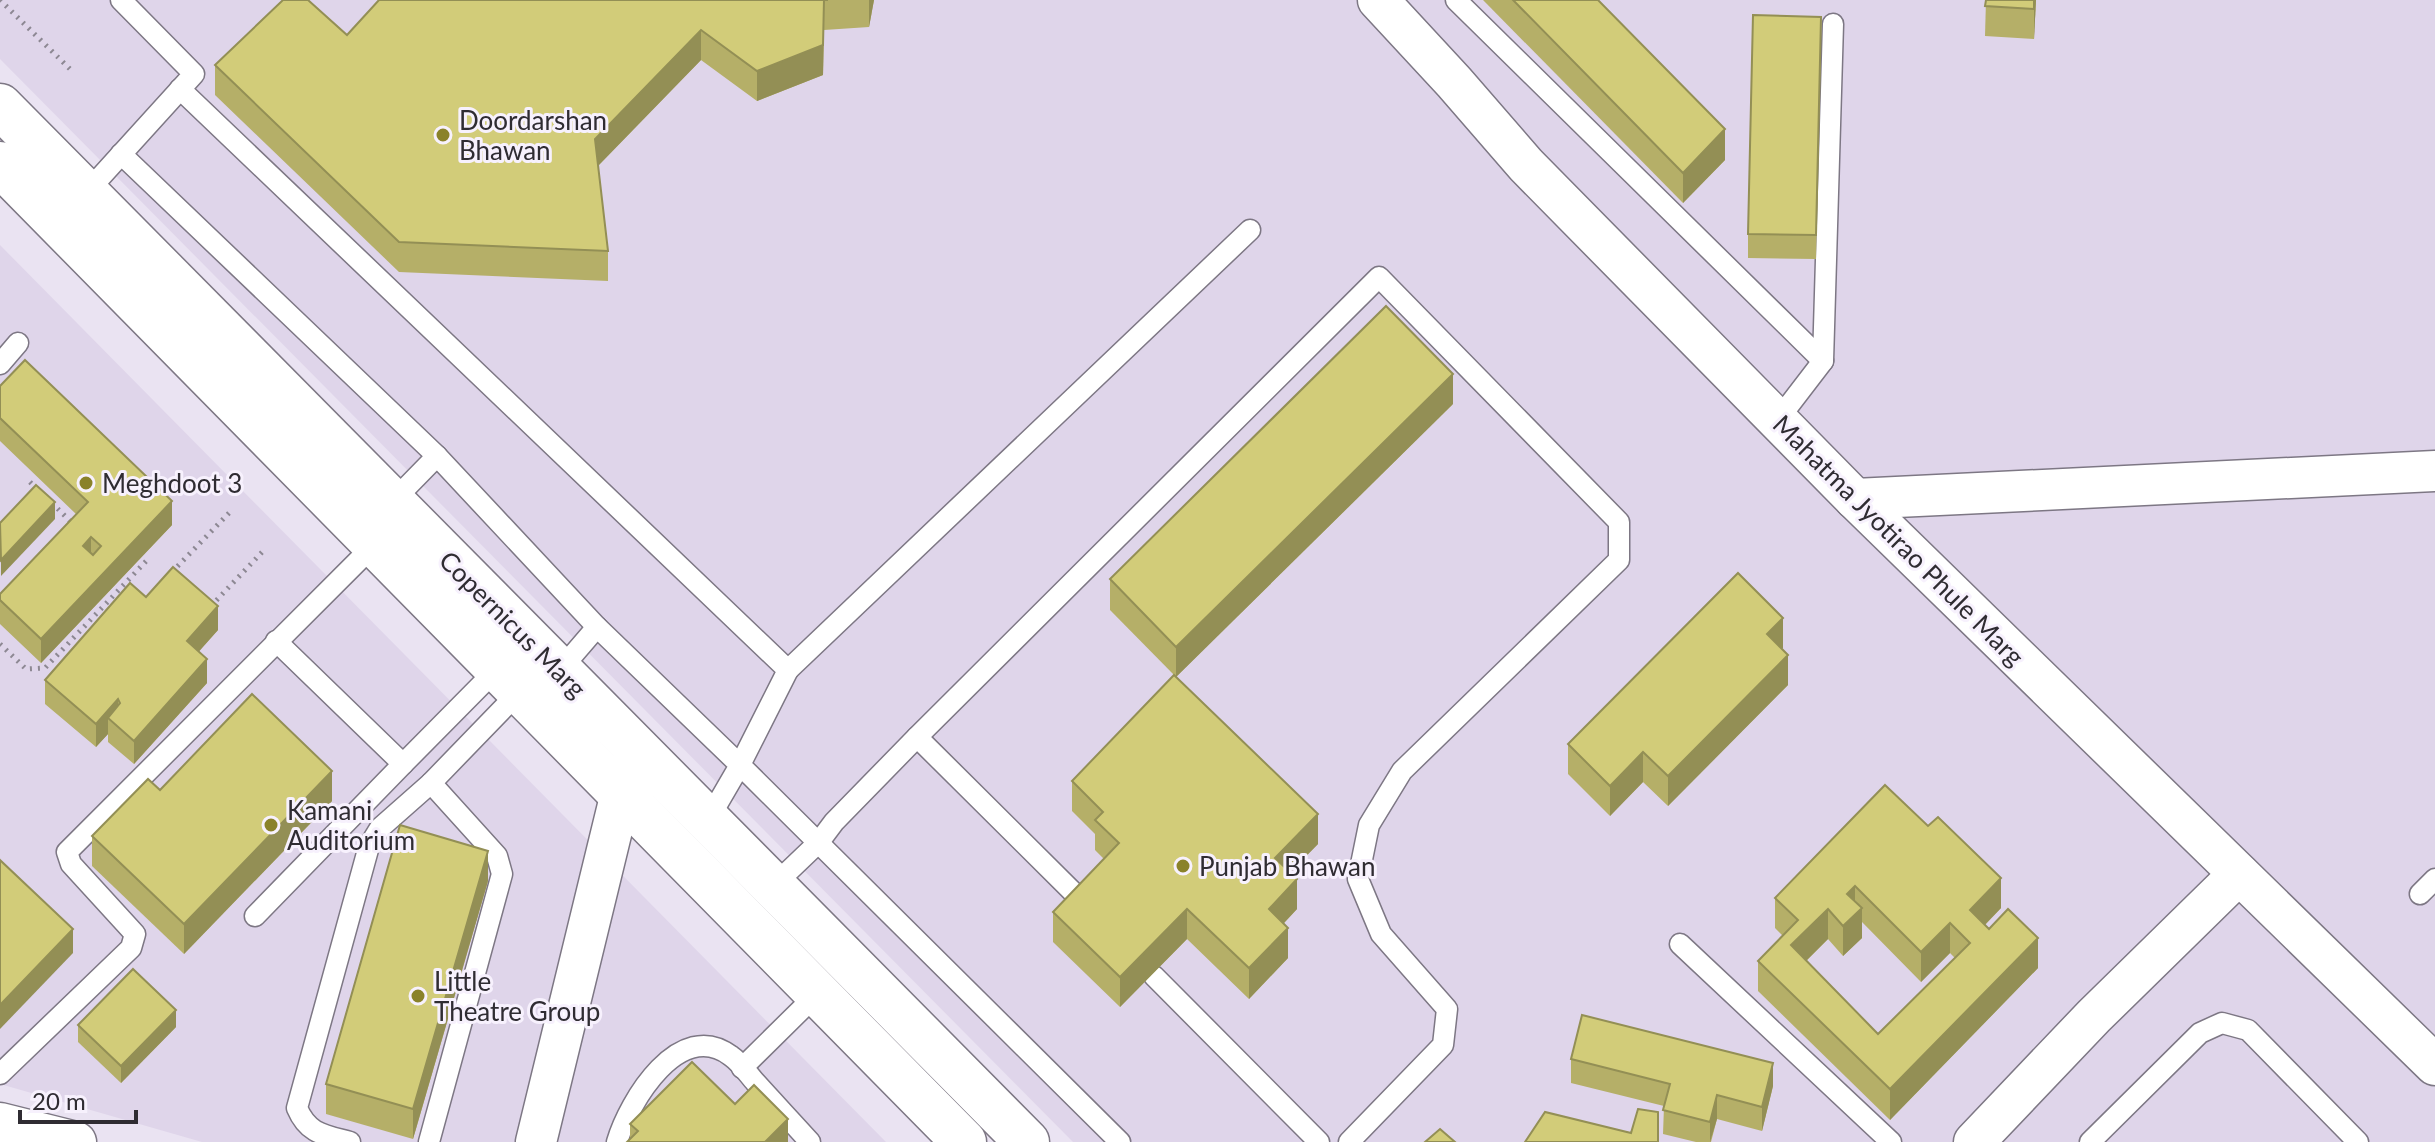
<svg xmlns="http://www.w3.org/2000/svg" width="2435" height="1142" viewBox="0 0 2435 1142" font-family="Lato,sans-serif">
<rect width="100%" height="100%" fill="#eae3f2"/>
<g fill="#dfd5ea">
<path d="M 0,0 L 2435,0 L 2435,1142 L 1073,1142 L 0,59 Z"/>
<path d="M 0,245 L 886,1142 L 202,1142 L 0,1084 Z"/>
</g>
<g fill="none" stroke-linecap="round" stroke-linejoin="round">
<defs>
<g id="lane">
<path d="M 1456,0 L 1823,361"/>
<path d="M 180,89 L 788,670 L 740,765 L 1120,1142"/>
<path d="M 121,154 L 437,456 L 597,627 L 740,765 L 708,820"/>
<path d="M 86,193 L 194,74 L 121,0"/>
<path d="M 0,364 L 18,343"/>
<path d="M 1777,421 L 1823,361 L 1833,24"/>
<path d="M 392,502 L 437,456"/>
<path d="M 276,641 L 403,764 L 497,669"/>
<path d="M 560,670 L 597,627"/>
<path d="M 788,670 L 1250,230"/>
<path d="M 917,737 L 1081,900"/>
<path d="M 773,886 L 819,842 L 834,822 L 917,737 L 1379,277 L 1619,522 L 1619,560 L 1402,771 L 1369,825 L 1358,879 L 1381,934 L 1447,1009 L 1443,1045 L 1349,1142"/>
<path d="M 2420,894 L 2435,879"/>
<path d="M 255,916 L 403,764"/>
<path d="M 1680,944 L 1891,1142"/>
<path d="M 1154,976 L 1319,1142"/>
<path d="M 742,1068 L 818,993"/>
<path d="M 0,1074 L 131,948 L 135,934 L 71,864 L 67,852 L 375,544"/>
<path d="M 350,1142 C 324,1135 308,1134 297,1108 L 369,846 L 380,828 L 431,783"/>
<path d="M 429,1142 L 502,874 L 497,856 L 431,783 L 520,691"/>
<path d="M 617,1142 C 629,1101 680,1017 731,1056 C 741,1063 748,1074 756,1083 C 774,1103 792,1122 810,1142"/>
<path d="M 2090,1142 L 2200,1033 L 2222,1023 L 2248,1030 L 2358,1142"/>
</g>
<g id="street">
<path d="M 1378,0 L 1454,82 L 1526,165 L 1855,499 L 2435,1065"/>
<path d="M 1855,499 L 2435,471"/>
<path d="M 0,1123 L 76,1142"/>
<path d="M 536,1142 L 621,793 L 630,767"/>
<path d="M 1974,1142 L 2094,1016 L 2239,874"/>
</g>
<g id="secondary">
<path d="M 0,106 L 1027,1142"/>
<path d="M 0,164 L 964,1142"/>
</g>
</defs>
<use href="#lane" stroke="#7d7784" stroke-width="23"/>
<use href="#street" stroke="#7d7784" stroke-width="43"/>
<use href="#secondary" stroke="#7d7784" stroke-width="47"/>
<g stroke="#8d8893" stroke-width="5" stroke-dasharray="2 6" stroke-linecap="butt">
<path d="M 0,0 L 73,72"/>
<path d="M 30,482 L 39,491"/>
<path d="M 52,503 L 71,522 L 69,524"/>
<path d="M 172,572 L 230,512"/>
<path d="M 211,606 L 266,548"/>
<path d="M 0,644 L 26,669 L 45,668 L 150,557"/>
</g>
<use href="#lane" stroke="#fff" stroke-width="20"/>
<use href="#street" stroke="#fff" stroke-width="40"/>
<use href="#secondary" stroke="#fff" stroke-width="44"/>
</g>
<g fill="#b5af68" fill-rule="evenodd">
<path d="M 379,0 L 874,0 L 869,27 L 824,30 L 823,75 L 757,101 L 701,60 L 598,166 L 608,251 L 608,281 L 399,272 L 215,95 L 215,65 L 347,35 Z"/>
<path d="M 1483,0 L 1598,0 L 1725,160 L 1683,203 Z"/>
<path d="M 1986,0 L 2036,0 L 2034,39 L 1985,36 Z"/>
<path d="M 1821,41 L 1816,259 L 1748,258 L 1748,234 Z"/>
<path d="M 0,386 L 172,525 L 41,663 L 0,624 L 0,594 L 76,514 L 0,441 Z"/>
<path d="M 1453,404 L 1176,677 L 1110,610 L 1110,579 Z"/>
<path d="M 146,597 L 218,630 L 199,651 L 207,683 L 134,764 L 108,742 L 108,734 L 96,747 L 45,704 L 45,680 Z"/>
<path d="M 1783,648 L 1782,649 L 1788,685 L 1668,806 L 1643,782 L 1610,816 L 1568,774 L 1568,744 Z"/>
<path d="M 1072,781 L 1318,844 L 1290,872 L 1297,909 L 1284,923 L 1288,958 L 1249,999 L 1187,939 L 1120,1007 L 1053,942 L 1053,912 L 1104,859 L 1095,850 L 1095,834 L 1072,811 Z"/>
<path d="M 1885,785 L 2001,908 L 1985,925 L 2038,968 L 1890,1120 L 1758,991 L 1758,961 L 1783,936 L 1775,928 L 1775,898 ZM 1862,922 L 1921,982 L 1950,953 L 1955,958 L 1878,1034 L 1806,961 L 1828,939 L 1843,956 L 1862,938 Z"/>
<path d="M 160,790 L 332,801 L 184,954 L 92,866 L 92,836 Z"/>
<path d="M 488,881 L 413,1139 L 326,1114 L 326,1084 Z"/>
<path d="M 78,1025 L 176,1027 L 121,1083 L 78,1042 Z"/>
<path d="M 1571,1059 L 1773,1086 L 1762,1131 L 1717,1119 L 1711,1142 L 1696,1142 L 1663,1134 L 1664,1106 L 1571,1083 Z"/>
<path d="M 735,1104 L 788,1142 L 630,1139 L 630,1124 Z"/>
</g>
<g fill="#938f55">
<path d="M 869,0 L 874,0 L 869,27 Z"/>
<path d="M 2034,0 L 2036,0 L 2034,39 Z"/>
<path d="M 701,30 L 701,60 L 595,169 L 595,139 Z"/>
<path d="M 824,30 L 823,75 L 757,101 L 757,71 Z"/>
<path d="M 1725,129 L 1725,160 L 1683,203 L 1683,173 Z"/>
<path d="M 1453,374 L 1453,404 L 1176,677 L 1176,647 Z"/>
<path d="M 172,501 L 172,525 L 41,663 L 41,639 Z"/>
<path d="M 55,502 L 55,519 L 1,576 L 1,560 Z"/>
<path d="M 91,537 L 91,561 L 83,546 Z"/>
<path d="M 218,606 L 218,630 L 187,665 L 187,641 Z"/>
<path d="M 1783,618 L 1783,648 L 1767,664 L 1767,634 Z"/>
<path d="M 1788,655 L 1788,685 L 1668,806 L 1668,776 Z"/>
<path d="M 207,659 L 207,683 L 134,764 L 134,741 Z"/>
<path d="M 118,699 L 118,723 L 108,718 L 108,734 L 96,747 L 96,724 Z"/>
<path d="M 1643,752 L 1643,782 L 1610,816 L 1610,786 Z"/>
<path d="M 332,771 L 332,801 L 184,954 L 184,924 Z"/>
<path d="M 1318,814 L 1318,844 L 1275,888 L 1275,858 Z"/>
<path d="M 488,851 L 488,881 L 413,1139 L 413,1109 Z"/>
<path d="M 2001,878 L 2001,908 L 1970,940 L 1970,910 Z"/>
<path d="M 1297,879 L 1297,909 L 1269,939 L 1269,909 Z"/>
<path d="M 1855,886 L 1855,914 L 1862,908 L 1862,938 L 1843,956 L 1843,926 L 1847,894 Z"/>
<path d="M 1187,909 L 1187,939 L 1120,1007 L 1120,977 Z"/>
<path d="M 1828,909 L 1828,939 L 1791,976 L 1791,945 Z"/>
<path d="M 1950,923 L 1950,953 L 1921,982 L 1921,952 Z"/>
<path d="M 1288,928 L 1288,958 L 1249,999 L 1249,968 Z"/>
<path d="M 73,929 L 73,953 L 0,1029 L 0,1005 Z"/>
<path d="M 2038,938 L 2038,968 L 1890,1120 L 1890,1089 Z"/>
<path d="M 176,1010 L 176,1027 L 121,1083 L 121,1066 Z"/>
<path d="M 1773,1063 L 1773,1086 L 1762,1131 L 1762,1107 Z"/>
<path d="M 1717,1095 L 1717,1119 L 1710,1142 L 1710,1122 Z"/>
<path d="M 788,1119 L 788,1142 L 766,1142 L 766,1141 Z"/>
</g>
<g fill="#d2cc79" stroke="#938f55" stroke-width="2" fill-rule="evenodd">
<path d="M 283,0 L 308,0 L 347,35 L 379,0 L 828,0 L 824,0 L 823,45 L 757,71 L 701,30 L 595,139 L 608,251 L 399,242 L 215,65 Z"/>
<path d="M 1513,0 L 1598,0 L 1725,129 L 1683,173 Z"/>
<path d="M 1986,0 L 2034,0 L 2034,9 L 1985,6 Z"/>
<path d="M 1753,15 L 1821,17 L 1816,235 L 1748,234 Z"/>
<path d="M 1386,306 L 1453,374 L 1176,647 L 1110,579 Z"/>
<path d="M 25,360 L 172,501 L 41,639 L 0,600 L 0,594 L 88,502 L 0,418 L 0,386 ZM 91,537 L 101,546 L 93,555 L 83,546 Z"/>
<path d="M 36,485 L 55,502 L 1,560 L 0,523 Z"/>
<path d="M 173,567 L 218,606 L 187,641 L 207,659 L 134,741 L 108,718 L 120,703 L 118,699 L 96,724 L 45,680 L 130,583 L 146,597 Z"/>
<path d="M 1738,573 L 1783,618 L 1767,634 L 1788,655 L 1668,776 L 1643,752 L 1610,786 L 1568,744 Z"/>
<path d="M 1174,675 L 1318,814 L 1275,858 L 1297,879 L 1269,909 L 1288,928 L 1249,968 L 1187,909 L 1120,977 L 1053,912 L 1119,843 L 1095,820 L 1103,812 L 1072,781 Z"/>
<path d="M 252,694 L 332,771 L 184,924 L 92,836 L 148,779 L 160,790 Z"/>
<path d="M 1885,785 L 1928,826 L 1938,817 L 2001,878 L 1970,910 L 1989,929 L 2008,909 L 2038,938 L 1890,1089 L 1758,961 L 1798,920 L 1775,898 ZM 1855,886 L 1921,952 L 1950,923 L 1970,943 L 1878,1034 L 1791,945 L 1828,909 L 1843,926 L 1862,908 L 1847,894 Z"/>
<path d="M 400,825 L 488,851 L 413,1109 L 326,1084 Z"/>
<path d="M 0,860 L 73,929 L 0,1005 Z"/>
<path d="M 133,969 L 176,1010 L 121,1066 L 78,1025 Z"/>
<path d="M 1582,1015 L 1773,1063 L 1762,1107 L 1717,1095 L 1710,1122 L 1663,1110 L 1670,1084 L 1571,1059 Z"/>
<path d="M 692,1062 L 735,1104 L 754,1085 L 788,1119 L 766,1141 L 767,1142 L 627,1142 L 638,1131 L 630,1124 Z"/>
<path d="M 1638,1109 L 1658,1112 L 1658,1142 L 1525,1142 L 1545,1112 L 1631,1133 Z"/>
<path d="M 1440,1129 L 1455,1142 L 1425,1142 Z"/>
</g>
<g fill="#8a822a" stroke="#f7f1fd" stroke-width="3">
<circle cx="443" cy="135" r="8"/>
<circle cx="86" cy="483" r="8"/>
<circle cx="271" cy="825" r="8"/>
<circle cx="1183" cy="866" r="8"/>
<circle cx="418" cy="996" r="8"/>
</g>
<g text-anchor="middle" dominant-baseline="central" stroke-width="6" stroke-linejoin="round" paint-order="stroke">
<g font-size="26" fill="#2f2c32" stroke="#f7f1fd" text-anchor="start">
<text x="459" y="120">Doordarshan<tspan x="459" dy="30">Bhawan</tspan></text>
<text x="102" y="483">Meghdoot 3</text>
<text x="287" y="810">Kamani<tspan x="287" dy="30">Auditorium</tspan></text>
<text x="1199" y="866">Punjab Bhawan</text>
<text x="434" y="981">Little<tspan x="434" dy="30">Theatre Group</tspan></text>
</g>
<g font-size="26" fill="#2f2c32" stroke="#f7f1fd">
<text transform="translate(1899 540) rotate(45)">Mahatma Jyotirao Phule Marg</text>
<text transform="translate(513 624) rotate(45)">Copernicus Marg</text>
</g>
</g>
<path d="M20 1110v12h116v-12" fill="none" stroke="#2f2c32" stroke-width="4"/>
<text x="32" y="1110" font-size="24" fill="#2f2c32" stroke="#f7f1fd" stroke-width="6" paint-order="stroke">20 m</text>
</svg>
